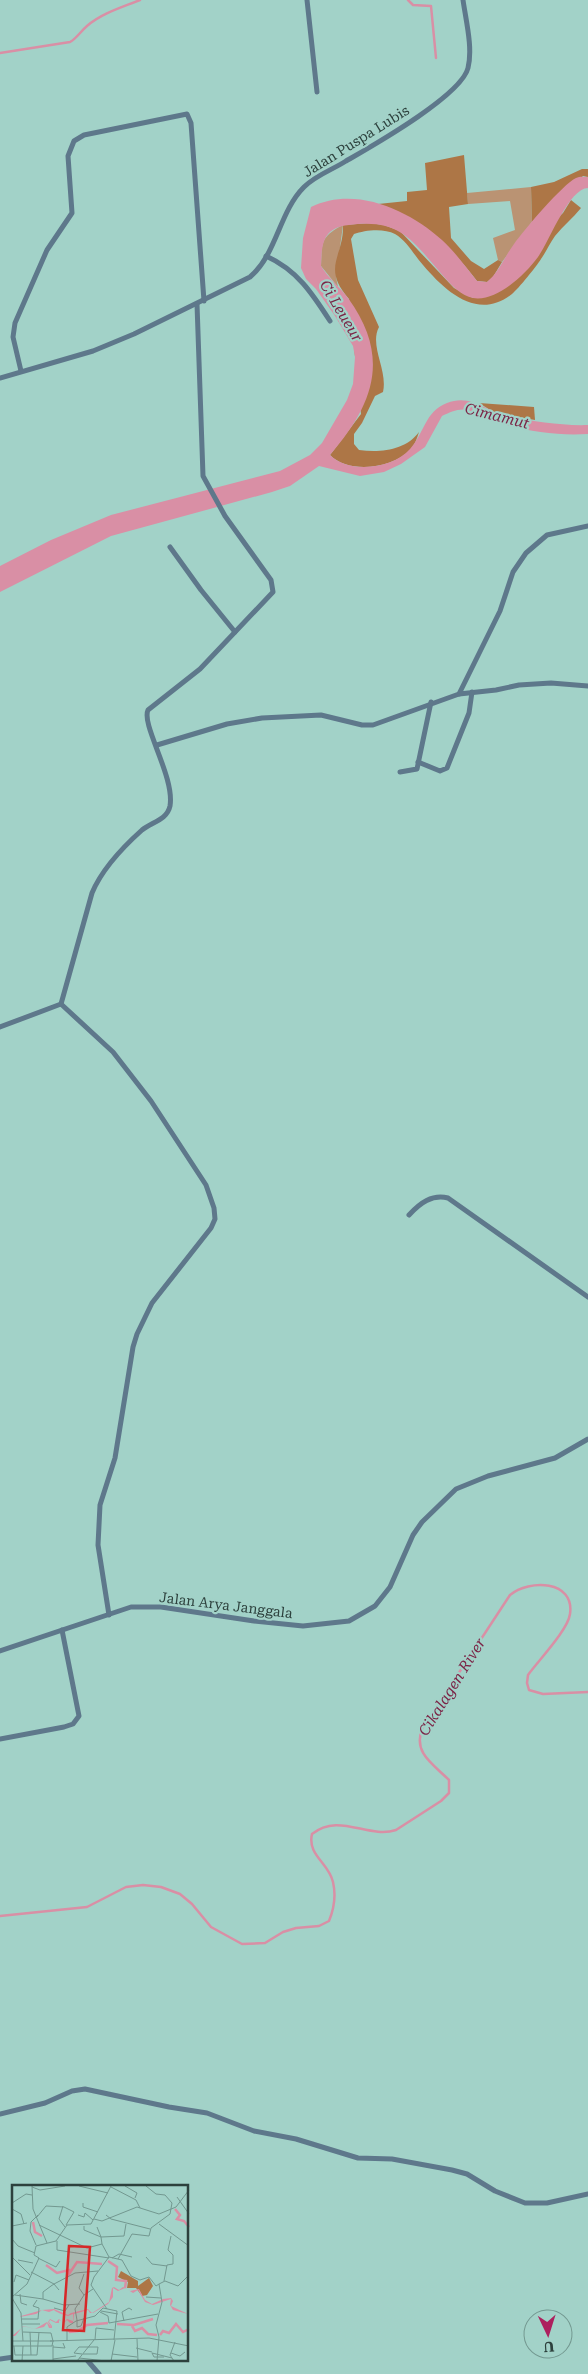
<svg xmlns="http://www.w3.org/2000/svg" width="588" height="2374" viewBox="0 0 588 2374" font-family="'Roboto Serif',serif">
<rect width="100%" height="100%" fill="#a2d2c8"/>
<g fill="#ba9373">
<path d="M 531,187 L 532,222 L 502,262 L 498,260 L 493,238 L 515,230 L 510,201 L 468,204 L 467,193 Z"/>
<path d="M 343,225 L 336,277 L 338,287 L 321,266 C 322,243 320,237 343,225 Z"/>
</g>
<g fill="#ad7646">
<path d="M 464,155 L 468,204 L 449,207 L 451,238 L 471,261 L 484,269 L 498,260 L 502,262 L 493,277 L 487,282 L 477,281 C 450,246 421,218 378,204 L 407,201 L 407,192 L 427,190 L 425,163 Z"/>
<path d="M 582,169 L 588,169 L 588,177 L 583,176 L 542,211 L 532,222 L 531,187 L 554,182 Z"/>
<path d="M 571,200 L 581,208 C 573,218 563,226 555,236 C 550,243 546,252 541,259 C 536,267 519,288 512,294 C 478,321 446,292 423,265 C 414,255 407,241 395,234 C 384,228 365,230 354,234 L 351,239 L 358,280 L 379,327 C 369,346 388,370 383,392 L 375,396 L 362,423 L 354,434 L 354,444 L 359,450 C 381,453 406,450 419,432 C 417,438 415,445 410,450 C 392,469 348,474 330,455 L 361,414 L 349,299 C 321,267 344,257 343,225 L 370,223 L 384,225 L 400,231 L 454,288 L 473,298 L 563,213 Z"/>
<path d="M 479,403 L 534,407 L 535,420 L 495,413 Z"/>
</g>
<path fill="#d98fa5" d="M 588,177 L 588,188 C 569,188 549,242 538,257 C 525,275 496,302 473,298 C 461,295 453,287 445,278 C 413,242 402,218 349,225 C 322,228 322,244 321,266 C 328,278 340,287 348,298 C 391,357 374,404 330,455 C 348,474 393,469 410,449 C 424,434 425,411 447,403 C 471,393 487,412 509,417 C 534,421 562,426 588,425 L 588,434 C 556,436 523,431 493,421 C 484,419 476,413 468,410 C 459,408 450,412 442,416 L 425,447 L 401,464 L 384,472 L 360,476 L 319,466 L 290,486 L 272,492 L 111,536 L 0,592 L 0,566 L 51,540 L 111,515 L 280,471 L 310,455 L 322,443 L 347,400 L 353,384 L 355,357 L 353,346 L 335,316 L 316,289 L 306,279 L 301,268 L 303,238 L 311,207 C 355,185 409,210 442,240 C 455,252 466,267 477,281 L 487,282 C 499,272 505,256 514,244 C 524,230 563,184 576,178 C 580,176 584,177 588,177 Z"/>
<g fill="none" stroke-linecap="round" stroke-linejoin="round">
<g stroke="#d98fa5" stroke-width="2.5">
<path d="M 408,0 L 413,5 L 431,6 L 436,58"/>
<path d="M 0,53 L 70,42 C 77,38 80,32 87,26 C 102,13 123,7 140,0"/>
<path d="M 0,1916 L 87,1907 L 126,1887 L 143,1885 L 161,1887 L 180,1894 L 192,1904 L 211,1927 L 242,1944 L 265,1943 L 283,1932 L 296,1928 L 319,1926 L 329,1921 C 334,1909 336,1895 333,1882 C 329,1863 307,1855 312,1834 C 339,1812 368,1839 396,1830 L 441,1801 L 449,1793 L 449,1780 C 433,1764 413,1753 422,1729 L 510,1595 C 529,1579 575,1580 570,1614 C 568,1630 538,1661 528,1675 L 527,1683 L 529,1690 L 543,1694 L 588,1692"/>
</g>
<g stroke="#5e788b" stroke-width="5">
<path d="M 307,0 L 317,92"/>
<path d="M 266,256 C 297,270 312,293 330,321"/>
<path d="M 21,371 L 13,337 L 15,323 L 47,250 L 72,213 L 68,156 L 74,141 L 84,135 L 187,114 L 191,123 L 204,301"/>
<path d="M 0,378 L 93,351 L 134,334 L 250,277 C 277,254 279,212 304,187 C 316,175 332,170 346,161 C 372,146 461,96 468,68 C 473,48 466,21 463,0"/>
<path d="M 170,547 L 201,590 L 235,632"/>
<path d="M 459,694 L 500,611 L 513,572 L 526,553 L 547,535 L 588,526"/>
<path d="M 157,745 L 227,724 L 262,718 L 321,715 L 362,725 L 373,725 L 459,694 L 496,690 L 519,685 L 551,683 L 588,686"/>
<path d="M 418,762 L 440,771 L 447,768 L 469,713 L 472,692"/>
<path d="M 400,772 L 417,769 L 431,702"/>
<path d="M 61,1004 L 113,1052 L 151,1101 L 206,1185 L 214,1208 L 215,1219 L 211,1228 L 152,1303 L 137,1334 L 133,1347 L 115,1458 L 100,1505 L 98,1545 L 109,1615"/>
<path d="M 0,1027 L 61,1004 L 92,893 C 102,869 123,847 142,830 C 152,822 167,820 170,806 C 175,777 141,725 148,710 L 200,669 L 273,592 L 271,580 L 225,516 L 203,476 L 197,304"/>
<path d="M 409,1215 C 420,1203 432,1194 448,1198 L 588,1297"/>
<path d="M 0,1651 L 131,1607 L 161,1607 L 254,1621 L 303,1626 L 349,1621 L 375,1606 L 390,1587 L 413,1535 L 422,1522 L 456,1489 L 488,1476 L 555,1458 L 588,1439"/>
<path d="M 0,1739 L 64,1727 L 73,1724 L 79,1716 L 62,1630"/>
<path d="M 0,2114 L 45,2103 L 72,2091 L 85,2089 L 169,2107 L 207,2113 L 254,2131 L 296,2139 L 358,2158 L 392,2159 L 452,2170 L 467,2174 L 495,2191 L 525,2203 L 547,2203 L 588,2194"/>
<path d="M 0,2359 L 14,2357"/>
<path d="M 87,2360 L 99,2374"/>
</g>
</g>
<g text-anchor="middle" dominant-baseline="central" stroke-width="4.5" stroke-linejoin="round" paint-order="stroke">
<g font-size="14" fill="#2d413d" stroke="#a2d2c8">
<text transform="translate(356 141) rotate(-32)">Jalan Puspa Lubis</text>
<text transform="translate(226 1605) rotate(7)">Jalan Arya Janggala</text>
</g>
<g font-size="15" font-style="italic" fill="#7b2446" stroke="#a2d2c8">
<text transform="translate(341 311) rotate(59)">Ci Leueur</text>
<text transform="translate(497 416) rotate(14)">Cimamut</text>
<text transform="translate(452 1687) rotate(-58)">Cikalagen River</text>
</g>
</g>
<g transform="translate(12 2185)">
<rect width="176" height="176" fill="#a2d2c8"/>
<path d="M 109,86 L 126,96 L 126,101 L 137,93 L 141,101 L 135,110 L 130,111 L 124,103 L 115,103 L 116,97 L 106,92 Z" fill="#ad7646"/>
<path d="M 102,102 L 107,105 L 111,102 L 118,106 L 127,104 L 133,115 L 140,119 L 151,114 L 159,113 L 161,116 L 159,121 L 176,129 L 161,125 L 158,120 L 159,114 L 141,120 L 133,117 L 126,105 L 121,108 L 113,103 L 106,106 L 101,103 L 101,112 L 96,119 L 81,128 L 78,128 L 76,125 L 62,129 L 61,138 L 58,138 L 55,135 L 52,138 L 47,135 L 47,138 L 44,138 L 38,135 L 37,137 L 40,141 L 40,143 L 37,143 L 35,138 L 32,142 L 23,144 L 11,141 L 4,150 L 3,151 L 0,151 L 12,141 L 23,144 L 35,137 L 40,143 L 36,137 L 38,134 L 44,137 L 47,134 L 51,138 L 55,134 L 61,136 L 61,129 L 56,131 L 49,129 L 43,126 L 42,125 L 37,127 L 30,125 L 26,128 L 24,129 L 8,132 L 9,131 L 30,125 L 42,124 L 56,130 L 59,128 L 76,124 L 80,128 L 97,117 L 100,103 Z" fill="#d98fa5"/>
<path fill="none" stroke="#d98fa5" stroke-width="2.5" d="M 163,24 L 168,30 L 165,34 L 172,36 L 177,42M 21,37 L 23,47 L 30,51M 96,76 L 105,82 L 104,95 L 114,96 L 113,103M 34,80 L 45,88 L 57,85 L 57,89 L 65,77 L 90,79M 105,139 L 122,140 L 141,134M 120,141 L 123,146 L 130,143 L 136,149 L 145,150M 56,144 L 58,147 L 66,146 L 75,140 L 96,138M 148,150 L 151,146 L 157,148 L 164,139 L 171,147 L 177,144"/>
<path fill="none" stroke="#739890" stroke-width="1" d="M 20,1 L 21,24 L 35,58M 67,1 L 96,8M 113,1 L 125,8 L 123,13M 20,2 L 28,5 L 53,1M 99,2 L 124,15 L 128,23M 165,12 L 177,29M 0,18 L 14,9 L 20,10M 71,18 L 71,22 L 86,27M 51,21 L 47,34 L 53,42M 0,24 L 9,29 L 12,39M 66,30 L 72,32 L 73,28 L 81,35M 94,30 L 99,34 L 138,44M 25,32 L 34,21 L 52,22 L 62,27 L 54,40M 82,34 L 90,36 L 125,22 L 147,29 L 164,22 L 177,5M 147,39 L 177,61M 27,40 L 75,63 L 90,59 L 97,72 L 82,92 L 79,100 L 95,124M 0,41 L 15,38M 72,41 L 72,45 L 89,52 L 85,42M 0,54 L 6,61 L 23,68M 45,56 L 45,65 L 97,73M 90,59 L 89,52 L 112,51 L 114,39M 24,60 L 18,46 L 19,37 L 26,30M 0,72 L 18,90M 97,72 L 110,75 L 119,91 L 128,95 L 137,92 L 144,101 L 147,99M 134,72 L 140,79 L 155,81M 26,73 L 44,82 L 48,76M 100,73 L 107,69 L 120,72M 106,74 L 120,49 L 137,51 L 139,43 L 158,29 L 160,18 L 153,10 L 144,9 L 134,1M 6,75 L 21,78M 19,87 L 42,99 L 63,88 L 86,86M 72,89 L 67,103 L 72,110M 152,96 L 155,80 L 161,79 L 161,70 L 156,65 L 159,51M 2,97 L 4,90 L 17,95M 8,109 L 9,118 L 15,120M 3,110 L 31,114 L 52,120 L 68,119M 0,112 L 15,99 L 27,73 L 22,70 L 24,61 L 44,56 L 55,40 L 79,39 L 99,1M 134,112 L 149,113M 0,113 L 9,128 L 11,156M 31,114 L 31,107 L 39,101 L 42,99 L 47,105M 42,123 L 53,126 L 57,120M 89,126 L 106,129M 88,127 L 96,131 L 97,138 L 146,129M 10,134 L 26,134 L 27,123 L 21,121 L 25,115M 65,135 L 63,124 L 72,110 L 81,104M 65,135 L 65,142 L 69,141 L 72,133M 112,136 L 110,127 L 117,123 L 120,125M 10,139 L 28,139M 11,147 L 39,148 L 41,156M 18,147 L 19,170M 125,154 L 126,176M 83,155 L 84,143 L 102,145M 102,155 L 105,126M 0,156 L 42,156M 38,156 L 137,153 L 177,161M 55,156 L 55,142 L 64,136 L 83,131 L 91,123 L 105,126M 41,160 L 41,176M 0,161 L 40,161 L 41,156M 2,161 L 3,170 L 25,170 L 27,147M 41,162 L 53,163 L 51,158M 124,163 L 140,167M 159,168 L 168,171 L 173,167M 70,169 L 62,168 L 67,162 L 86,162 L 85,169 L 71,169M 100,169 L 125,172M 152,172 L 142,172 L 140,168 L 160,173M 67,173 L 94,176M 41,174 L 64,171M 10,176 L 11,161M 65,176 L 82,155M 99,176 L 103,155M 145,176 L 147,152 L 144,140 L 150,117 L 147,99 L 153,96 L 166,101 L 177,90M 162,176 L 158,170 L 163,157"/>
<path fill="#d62828" fill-opacity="0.15" stroke="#d62828" stroke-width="2.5" d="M 57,61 L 78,62 L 72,146 L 51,145 Z"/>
<rect width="176" height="176" fill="none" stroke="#2d413d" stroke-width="2.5"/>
</g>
<g transform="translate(548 2334) rotate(176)"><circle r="24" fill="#a2d2c8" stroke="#739890"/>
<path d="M0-4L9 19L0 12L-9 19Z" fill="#ad205e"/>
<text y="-8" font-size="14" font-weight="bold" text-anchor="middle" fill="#2d413d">U</text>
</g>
</svg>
